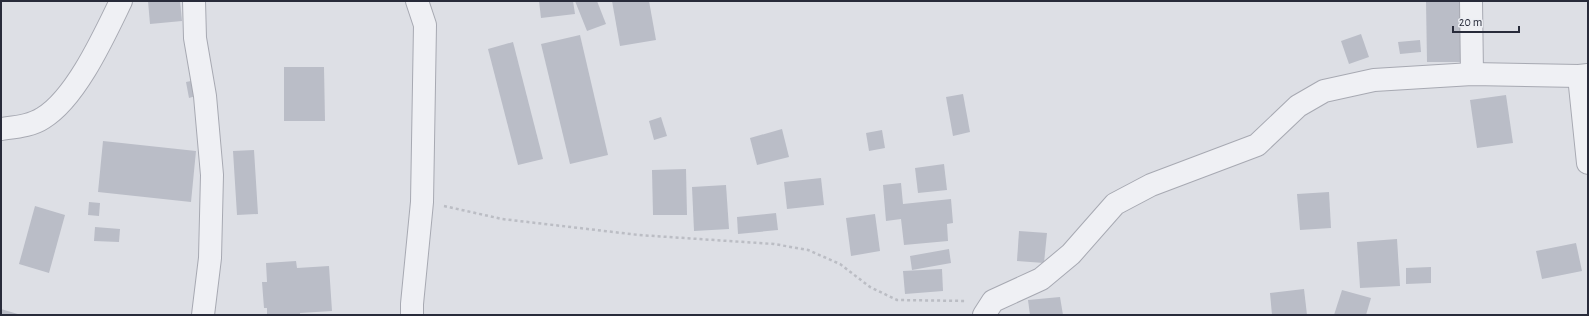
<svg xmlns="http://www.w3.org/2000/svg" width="1589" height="316" viewBox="0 0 1589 316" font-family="'Alegreya Sans',sans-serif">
<rect width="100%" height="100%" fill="#dddfe5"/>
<g fill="#babdc7">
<path d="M 148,1 L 180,1 L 182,21 L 150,24 Z"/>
<path d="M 539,1 L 573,1 L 575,14 L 541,18 Z"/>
<path d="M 575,1 L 597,1 L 606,24 L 587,31 Z"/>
<path d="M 612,1 L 649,1 L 656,40 L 620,46 Z"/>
<path d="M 1426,1 L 1467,1 L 1467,62 L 1427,62 Z"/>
<path d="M 1361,34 L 1369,57 L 1349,64 L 1341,41 Z"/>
<path d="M 580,35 L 608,155 L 570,164 L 541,44 Z"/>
<path d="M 1420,40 L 1421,52 L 1400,54 L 1398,42 Z"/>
<path d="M 513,42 L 543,159 L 518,165 L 488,49 Z"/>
<path d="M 284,67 L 324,67 L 325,121 L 284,121 Z"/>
<path d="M 196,80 L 199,95 L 189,98 L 186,82 Z"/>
<path d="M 963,94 L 970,132 L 953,136 L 946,97 Z"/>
<path d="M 1506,95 L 1513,143 L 1477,148 L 1470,100 Z"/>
<path d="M 661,117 L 667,136 L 654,140 L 649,121 Z"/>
<path d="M 782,129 L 789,157 L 757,165 L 750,138 Z"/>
<path d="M 882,130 L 885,148 L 869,151 L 866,133 Z"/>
<path d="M 103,141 L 196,151 L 191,202 L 98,192 Z"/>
<path d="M 254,150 L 258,214 L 237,215 L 233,151 Z"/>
<path d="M 944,164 L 947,190 L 918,193 L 915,168 Z"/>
<path d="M 686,169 L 687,215 L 653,215 L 652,170 Z"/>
<path d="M 821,178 L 824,205 L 787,209 L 784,182 Z"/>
<path d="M 901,183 L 903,204 L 951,199 L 953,223 L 947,224 L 948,241 L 904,245 L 901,219 L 886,221 L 883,185 Z"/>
<path d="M 726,185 L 729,229 L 694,231 L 692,187 Z"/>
<path d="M 1329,192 L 1331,228 L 1300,230 L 1297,194 Z"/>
<path d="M 89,202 L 100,203 L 99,216 L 88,215 Z"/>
<path d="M 35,206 L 65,215 L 49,273 L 19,264 Z"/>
<path d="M 776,213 L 778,230 L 738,234 L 737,217 Z"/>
<path d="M 875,214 L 880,251 L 851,256 L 846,218 Z"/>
<path d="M 95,227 L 120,229 L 119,242 L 94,241 Z"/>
<path d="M 1019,231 L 1047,233 L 1044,263 L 1017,261 Z"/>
<path d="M 1397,239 L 1400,286 L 1360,288 L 1357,242 Z"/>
<path d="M 1576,243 L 1582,271 L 1542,279 L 1536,251 Z"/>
<path d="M 949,249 L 951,263 L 912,270 L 910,256 Z"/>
<path d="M 296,261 L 297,268 L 329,266 L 332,311 L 300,313 L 300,315 L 267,315 L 267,308 L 264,308 L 262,282 L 267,282 L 266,263 Z"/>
<path d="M 1431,267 L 1431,283 L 1406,284 L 1406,268 Z"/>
<path d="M 942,269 L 943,291 L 905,294 L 903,271 Z"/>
<path d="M 1304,289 L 1307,315 L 1272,315 L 1270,293 Z"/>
<path d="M 1342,290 L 1371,298 L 1366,315 L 1334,315 Z"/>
<path d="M 1060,297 L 1063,315 L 1030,315 L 1028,300 Z"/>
<path d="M 1,309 L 21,315 L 1,315 Z"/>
</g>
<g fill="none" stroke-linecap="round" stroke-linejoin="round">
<defs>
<g id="street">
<path d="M 194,1 L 195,38 L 205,96 L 212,175 L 210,258 L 203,315"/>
<path d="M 1471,1 L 1472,74"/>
<path d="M 1579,76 L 1588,163"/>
<path d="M 1,129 C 15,127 31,126 43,118 C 76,98 104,36 121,1"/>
<path d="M 412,315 L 412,304 L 422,202 L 425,25 L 417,1"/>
<path d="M 984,315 L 993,301 L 1041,279 L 1071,254 L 1115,204 L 1151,185 L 1257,145 L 1298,106 L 1324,91 L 1374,80 L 1472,74 L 1579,76 L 1588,75"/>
</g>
</defs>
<use href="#street" stroke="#a7a9b2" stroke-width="24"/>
<path stroke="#bbbdc4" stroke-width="2.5" stroke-dasharray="3 3" stroke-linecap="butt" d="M 444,206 L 502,219 L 639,235 L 774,244 L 808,250 L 840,264 L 870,287 L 897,300 L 967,301"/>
<use href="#street" stroke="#eff0f4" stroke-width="22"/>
</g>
<rect width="1589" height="316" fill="none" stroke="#282b3a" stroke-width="4"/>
<path d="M1453 26v6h66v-6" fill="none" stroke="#282b3a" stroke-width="2"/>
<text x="1459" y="26" font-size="12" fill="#282b3a" stroke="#eceef3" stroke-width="3" paint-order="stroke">20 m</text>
</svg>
